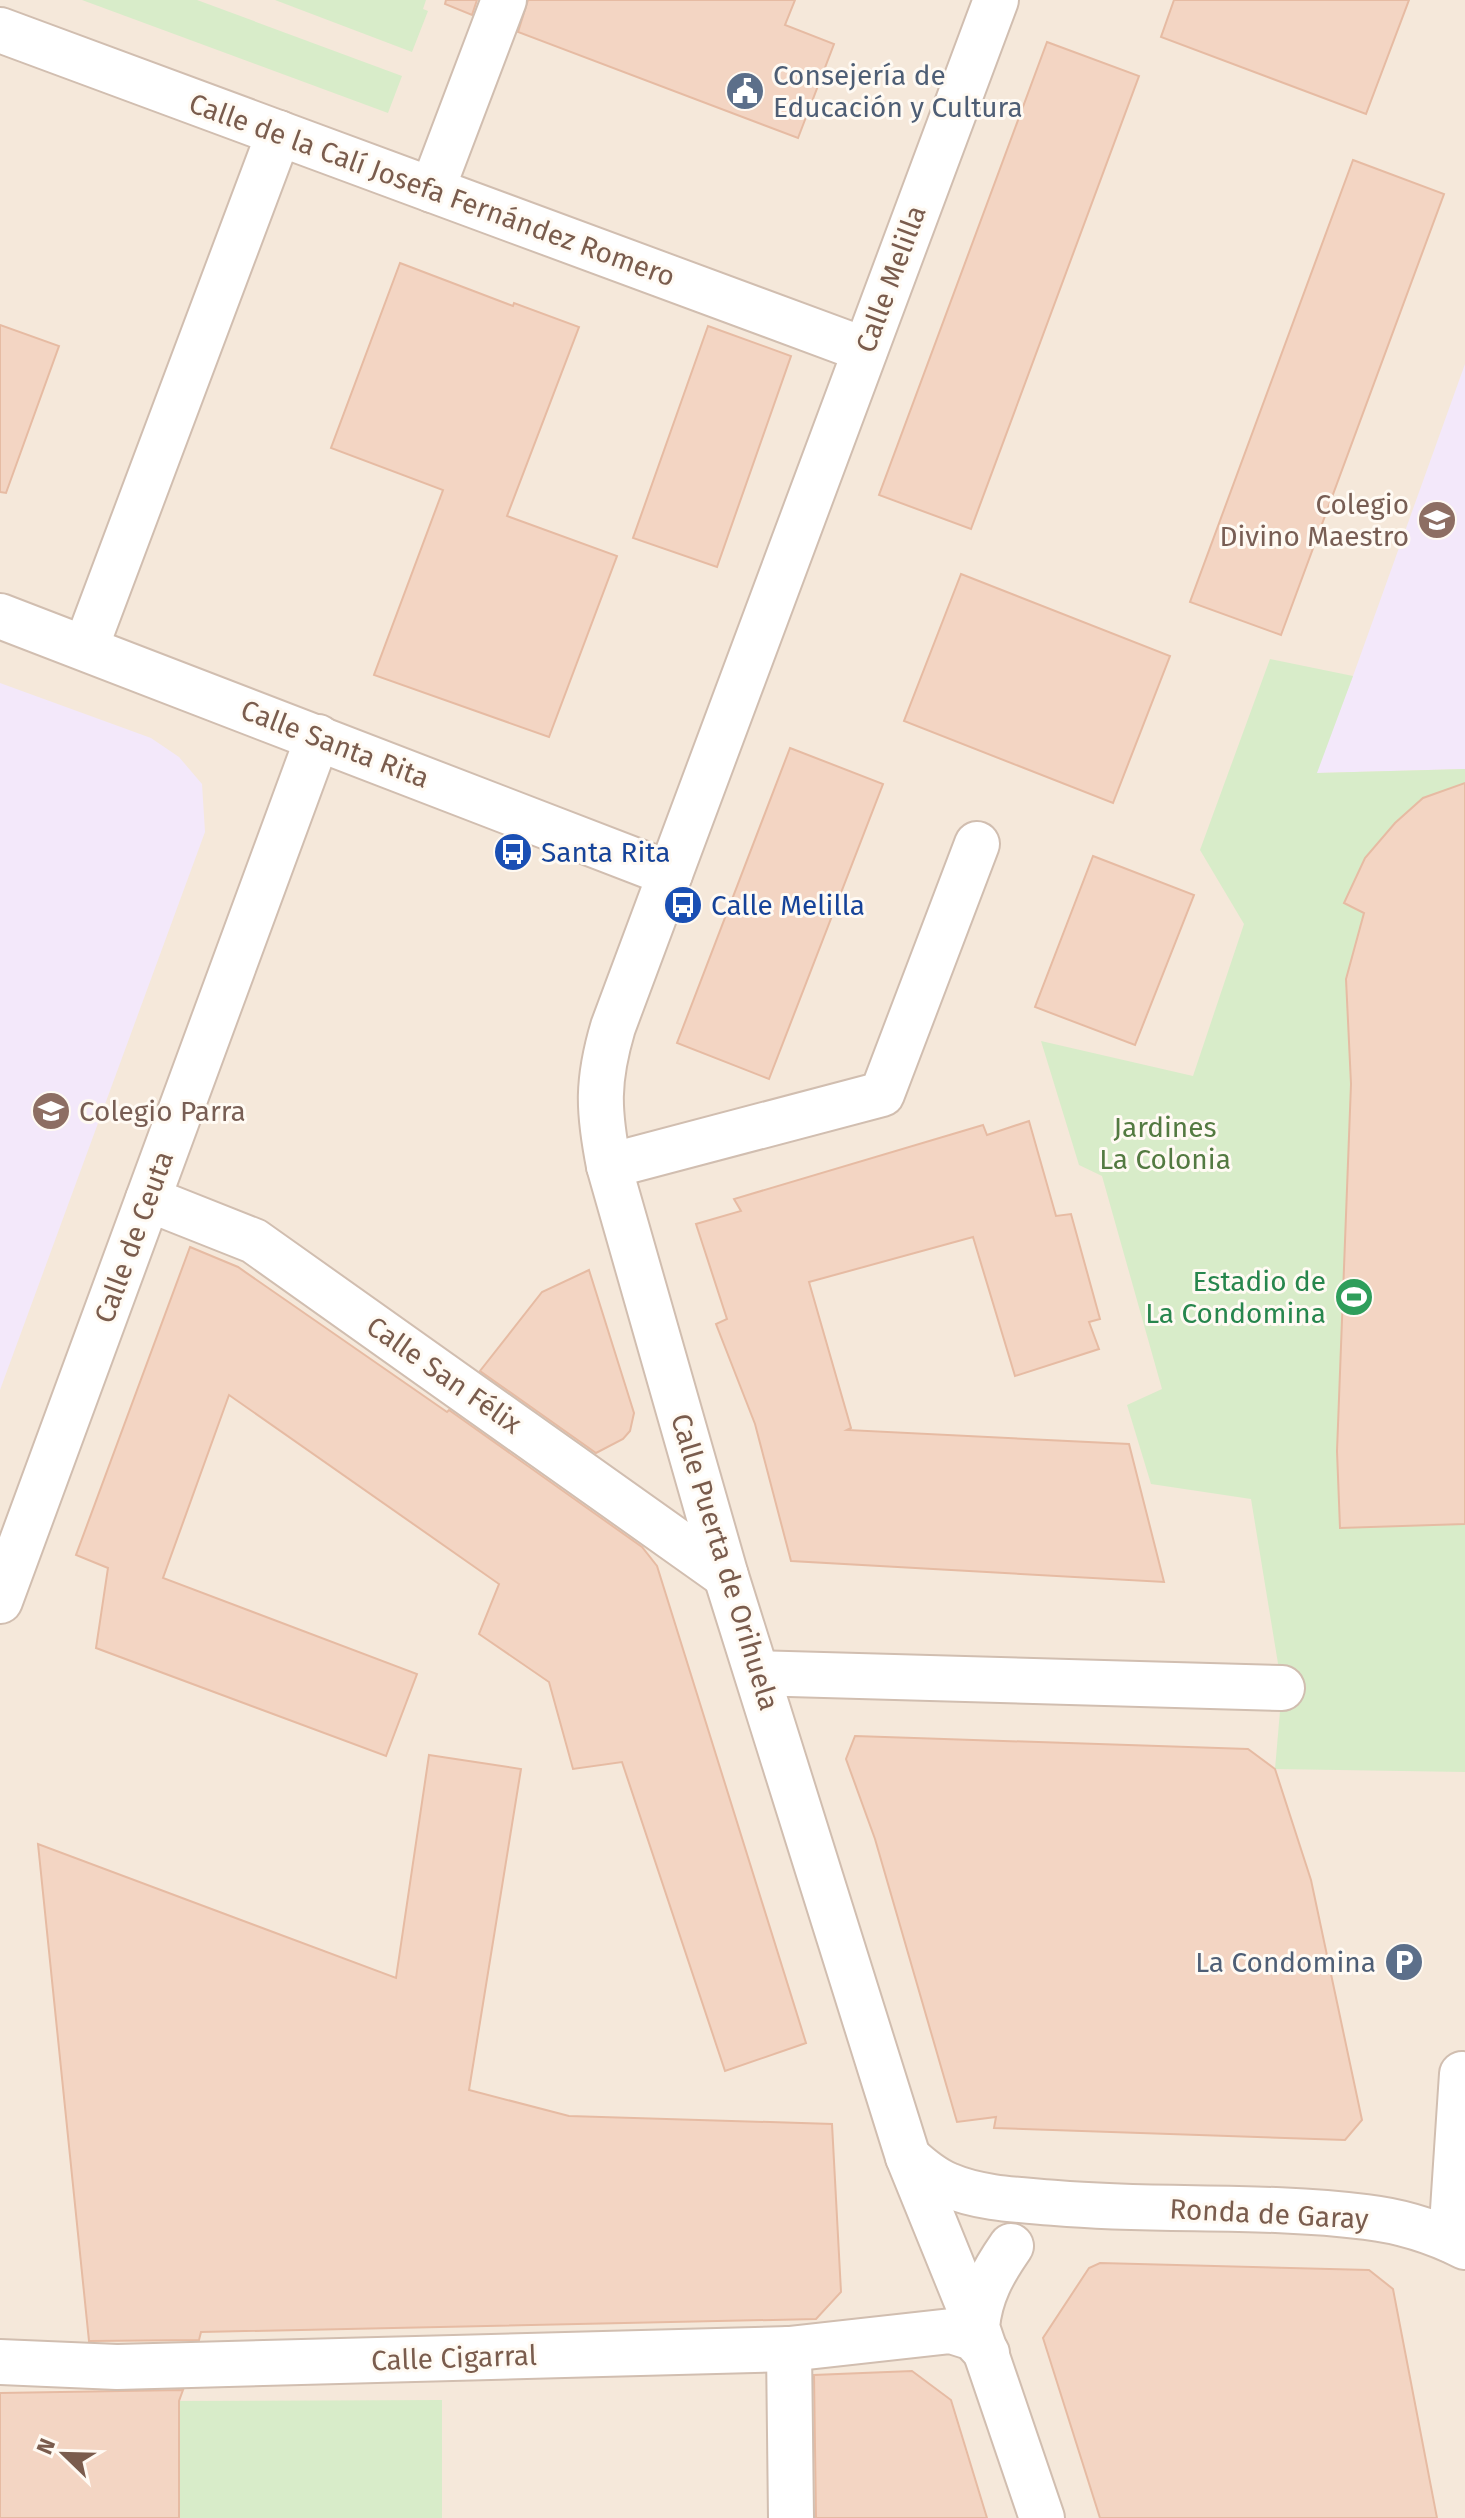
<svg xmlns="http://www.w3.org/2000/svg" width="1465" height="2518" viewBox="0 0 1465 2518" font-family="'Fira Sans',sans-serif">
<rect width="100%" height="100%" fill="#fdf6ec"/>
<rect fill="#f5e8da" x="0" y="0" width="1465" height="2518"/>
<g fill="#f3e8fa">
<path d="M 1465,364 L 1465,769 L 1316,773 L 1353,676 Z"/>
<path d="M 0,683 L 151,738 L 179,757 L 202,784 L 205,832 L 0,1390 Z"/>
</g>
<g fill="#d8ecc9">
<path d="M 82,0 L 197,0 L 402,76 L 388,113 Z"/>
<path d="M 275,0 L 426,0 L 423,9 L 428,11 L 412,52 Z"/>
<path d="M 1270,659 L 1353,676 L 1317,773 L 1465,769 L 1465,1772 L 1275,1769 L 1282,1688 L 1251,1499 L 1151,1484 L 1127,1405 L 1162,1389 L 1102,1176 L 1079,1165 L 1041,1041 L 1193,1076 L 1244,924 L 1200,850 Z"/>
<path d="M 442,2400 L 442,2518 L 179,2518 L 179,2401 Z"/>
</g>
<g fill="#f3d5c3" stroke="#e6bba3" stroke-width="2">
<path d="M 446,0 L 477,0 L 472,15 L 445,4 Z"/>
<path d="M 528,0 L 795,0 L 785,25 L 834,44 L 798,138 L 518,32 Z"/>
<path d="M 1174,0 L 1409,0 L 1366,114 L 1161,37 Z"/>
<path d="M 1047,42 L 1139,76 L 971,529 L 879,495 Z"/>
<path d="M 1353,160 L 1444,194 L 1281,635 L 1190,602 Z"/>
<path d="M 400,263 L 513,306 L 514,303 L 579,327 L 507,516 L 617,556 L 549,737 L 374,675 L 443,490 L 331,448 Z"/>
<path d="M 0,325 L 59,346 L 6,493 L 0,492 Z"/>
<path d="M 708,326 L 791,356 L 717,567 L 633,538 Z"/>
<path d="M 961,574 L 1170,656 L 1113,803 L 904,721 Z"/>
<path d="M 790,748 L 883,784 L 769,1079 L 677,1043 Z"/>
<path d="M 1465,783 L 1465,1524 L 1340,1528 L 1337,1451 L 1351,1084 L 1346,979 L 1364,913 L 1344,903 L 1365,858 L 1395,823 L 1423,798 Z"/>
<path d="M 1093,856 L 1194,895 L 1135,1045 L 1035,1007 Z"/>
<path d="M 1029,1121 L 1056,1216 L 1071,1214 L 1100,1319 L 1089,1322 L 1099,1349 L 1015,1376 L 973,1237 L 809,1282 L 851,1428 L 847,1430 L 1129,1444 L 1164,1582 L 791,1561 L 755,1424 L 716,1324 L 727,1319 L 696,1224 L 741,1211 L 734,1199 L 983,1125 L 987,1135 Z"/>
<path d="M 190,1247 L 238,1267 L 447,1412 L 449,1410 L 642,1547 L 657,1566 L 806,2043 L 725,2071 L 622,1762 L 573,1769 L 549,1682 L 479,1634 L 499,1584 L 229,1395 L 163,1578 L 417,1674 L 386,1756 L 96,1648 L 108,1568 L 76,1555 Z"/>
<path d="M 589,1270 L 634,1413 L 630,1431 L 623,1439 L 596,1453 L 480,1371 L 542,1292 Z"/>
<path d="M 855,1736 L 1248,1749 L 1275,1769 L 1311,1880 L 1362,2120 L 1345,2140 L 994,2128 L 996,2117 L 957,2122 L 875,1839 L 846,1759 Z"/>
<path d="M 429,1755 L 521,1769 L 469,2090 L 569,2116 L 832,2124 L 841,2292 L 816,2319 L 201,2332 L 199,2340 L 89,2341 L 38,1844 L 396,1978 Z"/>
<path d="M 1100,2263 L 1369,2270 L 1393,2289 L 1437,2518 L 1100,2518 L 1043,2338 L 1089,2268 Z"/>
<path d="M 912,2371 L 951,2400 L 987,2518 L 816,2518 L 814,2375 Z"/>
<path d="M 183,2390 L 179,2401 L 179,2518 L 0,2518 L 0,2393 Z"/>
</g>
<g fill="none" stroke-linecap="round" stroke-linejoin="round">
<defs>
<g id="minor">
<path d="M 0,30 L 865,350"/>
<path d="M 432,190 L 504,0"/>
<path d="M 0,616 L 670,874"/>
<path d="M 86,647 L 279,133"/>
<path d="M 609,1166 L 882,1094 L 977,844"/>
<path d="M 148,1199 L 254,1241 L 726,1576"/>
<path d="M 0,1601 L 318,737"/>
<path d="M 757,1673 L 1282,1688"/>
<path d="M 908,2157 C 920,2168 933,2179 948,2185 C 980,2199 1021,2200 1056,2203 C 1159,2212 1264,2204 1366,2217 C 1400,2221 1435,2232 1465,2247"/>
<path d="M 1451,2240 L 1462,2074"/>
<path d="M 1011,2246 C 993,2272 980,2295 977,2327 L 1042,2518"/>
<path d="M 977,2327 L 908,2157 L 726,1576 L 609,1166 C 598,1110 597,1081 613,1027 L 996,0"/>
<path d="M 789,2349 L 791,2518"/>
<path d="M 0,2362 L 117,2367 L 789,2349 L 951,2331 L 973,2338 L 987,2353"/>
</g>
</defs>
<use href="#minor" stroke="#d1beb0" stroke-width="48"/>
<use href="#minor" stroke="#fff" stroke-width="44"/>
</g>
<defs>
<symbol id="civic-disc" viewBox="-11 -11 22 22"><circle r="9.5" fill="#5c6f8a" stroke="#fffaf3"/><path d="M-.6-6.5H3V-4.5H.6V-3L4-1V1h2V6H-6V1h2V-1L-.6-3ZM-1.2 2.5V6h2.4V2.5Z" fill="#fff"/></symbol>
<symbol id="school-disc" viewBox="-11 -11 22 22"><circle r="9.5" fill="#8d6e63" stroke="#fffaf3"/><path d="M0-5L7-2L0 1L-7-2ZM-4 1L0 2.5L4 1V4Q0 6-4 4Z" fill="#fff"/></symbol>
<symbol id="bus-disc" viewBox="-11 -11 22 22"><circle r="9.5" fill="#1a4fb4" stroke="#fffaf3"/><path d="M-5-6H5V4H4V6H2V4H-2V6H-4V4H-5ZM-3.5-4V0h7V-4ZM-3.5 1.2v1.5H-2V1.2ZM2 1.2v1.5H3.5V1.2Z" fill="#fff"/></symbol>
<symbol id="stadium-disc" viewBox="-11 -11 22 22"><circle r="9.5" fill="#2e9e5b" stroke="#fffaf3"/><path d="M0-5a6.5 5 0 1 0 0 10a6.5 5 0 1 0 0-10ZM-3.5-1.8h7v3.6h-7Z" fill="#fff"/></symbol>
<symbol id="parking-disc" viewBox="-11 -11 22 22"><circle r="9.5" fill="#5c6f8a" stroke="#fffaf3"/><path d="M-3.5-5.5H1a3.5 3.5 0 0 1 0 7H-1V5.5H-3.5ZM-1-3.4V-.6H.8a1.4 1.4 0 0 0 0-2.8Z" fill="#fff"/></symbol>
</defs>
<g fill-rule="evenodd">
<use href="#civic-disc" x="723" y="69" width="44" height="44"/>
<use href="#school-disc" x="1415" y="498" width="44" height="44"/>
<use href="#bus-disc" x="491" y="830" width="44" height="44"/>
<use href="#bus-disc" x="661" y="883" width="44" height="44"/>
<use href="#school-disc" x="29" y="1089" width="44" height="44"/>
<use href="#stadium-disc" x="1332" y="1275" width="44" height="44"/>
<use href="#parking-disc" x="1382" y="1940" width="44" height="44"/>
</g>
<g text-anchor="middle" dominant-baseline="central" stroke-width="6" stroke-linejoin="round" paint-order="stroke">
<g font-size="28" fill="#4e5e75" stroke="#fffaf3" text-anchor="start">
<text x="773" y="75">Consejería de<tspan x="773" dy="32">Educación y Cultura</tspan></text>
<text x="1376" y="1962" text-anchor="end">La Condomina</text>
</g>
<g font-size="28" fill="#7a5c4d" stroke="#fffaf3">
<text transform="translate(432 190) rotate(20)">Calle de la Calí Josefa Fernández Romero</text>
<text transform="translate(891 279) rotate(-70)">Calle Melilla</text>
<text transform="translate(335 744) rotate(21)">Calle Santa Rita</text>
<text transform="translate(134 1237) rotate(-70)">Calle de Ceuta</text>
<text transform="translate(444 1375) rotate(35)">Calle San Félix</text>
<text transform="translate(725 1562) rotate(73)">Calle Puerta de Orihuela</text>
<text transform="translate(1269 2214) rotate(3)">Ronda de Garay</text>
<text transform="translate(454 2358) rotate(-2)">Calle Cigarral</text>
</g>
<g font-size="28" fill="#785e54" stroke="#fffaf3" text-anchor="end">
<text x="1409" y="504">Colegio<tspan x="1409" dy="32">Divino Maestro</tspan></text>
<text x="79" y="1111" text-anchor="start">Colegio Parra</text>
</g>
<g font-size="28" fill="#164399" stroke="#fffaf3" text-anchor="start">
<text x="541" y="852">Santa Rita</text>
<text x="711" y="905">Calle Melilla</text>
</g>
<g font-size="28" fill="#537a41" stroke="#fffaf3">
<text x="1165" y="1127">Jardines<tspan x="1165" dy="32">La Colonia</tspan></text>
</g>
<g font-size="28" fill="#27864d" stroke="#fffaf3" text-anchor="end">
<text x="1326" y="1281">Estadio de<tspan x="1326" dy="32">La Condomina</tspan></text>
</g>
</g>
<g transform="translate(64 2454) rotate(293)" stroke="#fffaf3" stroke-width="6" paint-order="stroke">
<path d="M0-6L14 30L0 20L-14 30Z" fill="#7a5c4d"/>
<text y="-12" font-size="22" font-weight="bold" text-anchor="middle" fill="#7a5c4d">N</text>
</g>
</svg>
